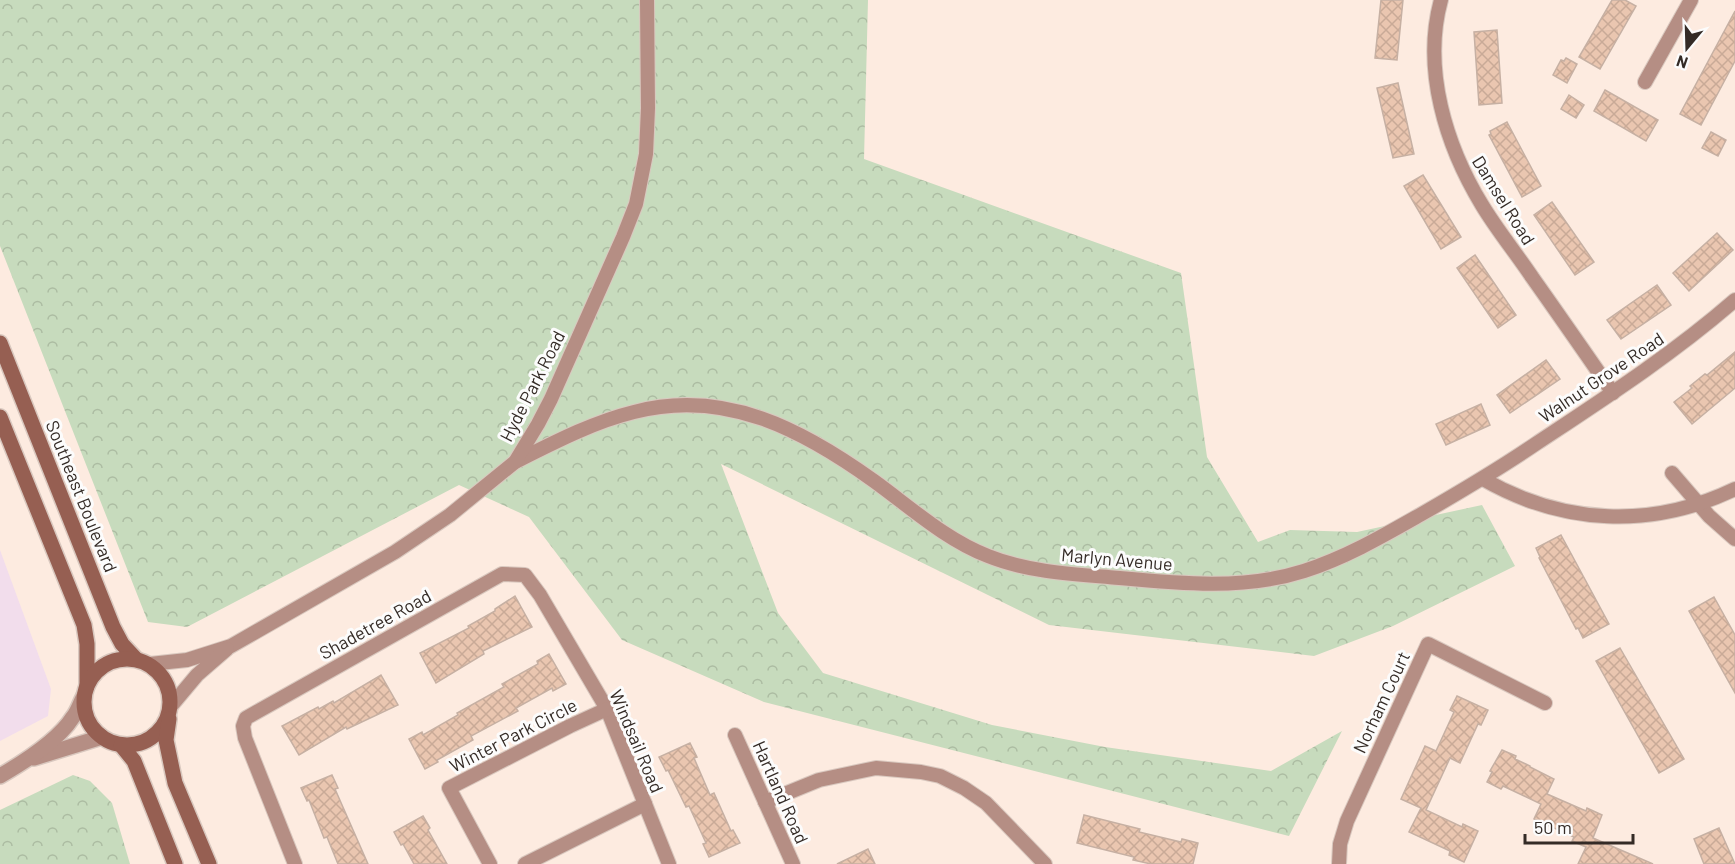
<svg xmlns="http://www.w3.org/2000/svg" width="1735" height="864" viewBox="0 0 1735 864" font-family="Barlow,sans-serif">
<defs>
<pattern id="forest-crowns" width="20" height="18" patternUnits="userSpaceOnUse" patternTransform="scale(1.5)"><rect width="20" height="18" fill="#c7dbbd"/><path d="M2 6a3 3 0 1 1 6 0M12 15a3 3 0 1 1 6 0" fill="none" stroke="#acbca2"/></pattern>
<pattern id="building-cross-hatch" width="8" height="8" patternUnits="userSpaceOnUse" patternTransform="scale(1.5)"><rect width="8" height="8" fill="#eac6b0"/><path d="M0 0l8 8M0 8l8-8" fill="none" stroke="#c9aa97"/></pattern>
</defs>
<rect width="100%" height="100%" fill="#fdebe0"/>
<path fill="#f2ddec" d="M 0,550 L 51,689 L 48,716 L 0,741 Z"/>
<g fill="url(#forest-crowns)">
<path d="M 0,0 L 868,0 L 864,159 L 1181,273 L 1207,457 L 1258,542 L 1290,530 L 1357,532 L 1482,505 L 1515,566 L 1393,626 L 1314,656 L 1049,625 L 721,464 L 778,613 L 823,673 L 992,725 L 1105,747 L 1271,771 L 1342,731 L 1289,836 L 764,702 L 622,640 L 529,517 L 459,485 L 187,627 L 148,622 L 0,246 Z"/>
<path d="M 73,775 L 90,781 L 112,803 L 130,864 L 0,864 L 0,810 Z"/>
</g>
<g fill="url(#building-cross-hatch)" stroke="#c6b0a3" stroke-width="1.5">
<path d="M 1381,0 L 1403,0 L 1397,60 L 1375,58 Z"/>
<path d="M 1612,0 L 1625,0 L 1636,6 L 1600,69 L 1579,57 Z"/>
<path d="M 1735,11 L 1735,61 L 1701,125 L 1680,114 Z"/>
<path d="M 1497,30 L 1502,103 L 1479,105 L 1474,32 Z"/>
<path d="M 1566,58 L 1577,64 L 1567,83 L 1553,75 L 1561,60 L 1564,61 Z"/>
<path d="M 1398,83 L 1414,154 L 1393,158 L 1377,88 Z"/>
<path d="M 1605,90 L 1658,120 L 1646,141 L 1594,111 Z"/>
<path d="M 1569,95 L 1584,105 L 1576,118 L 1561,109 Z"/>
<path d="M 1507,122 L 1541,186 L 1522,197 L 1489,135 L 1491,134 L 1490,131 Z"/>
<path d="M 1711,132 L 1726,140 L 1718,156 L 1702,148 Z"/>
<path d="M 1423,175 L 1461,237 L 1441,249 L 1404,186 Z"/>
<path d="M 1552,202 L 1594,262 L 1575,275 L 1534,215 Z"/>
<path d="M 1717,233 L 1733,250 L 1689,291 L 1673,273 Z"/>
<path d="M 1475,255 L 1516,315 L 1498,328 L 1457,268 Z"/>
<path d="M 1657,285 L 1671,305 L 1621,339 L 1607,320 Z"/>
<path d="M 1735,352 L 1735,388 L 1692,424 L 1674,402 L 1692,388 L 1690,386 L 1705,374 L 1707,375 Z"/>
<path d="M 1546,360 L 1560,379 L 1510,413 L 1497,395 Z"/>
<path d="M 1481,404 L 1490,425 L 1446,445 L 1436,424 Z"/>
<path d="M 1561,535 L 1609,624 L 1583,638 L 1578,628 L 1576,629 L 1539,558 L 1540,557 L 1536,548 Z"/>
<path d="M 515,596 L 532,627 L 483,651 L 484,654 L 436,683 L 420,653 L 469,628 L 468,626 L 495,611 L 495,609 Z"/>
<path d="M 1714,597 L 1735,635 L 1735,693 L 1689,611 Z"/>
<path d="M 1620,648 L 1684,759 L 1659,773 L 1596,661 Z"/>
<path d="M 549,654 L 566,684 L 553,691 L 552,688 L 516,708 L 518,711 L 471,736 L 473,740 L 437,760 L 438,762 L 425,769 L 409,739 L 422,732 L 423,735 L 458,715 L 457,713 L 504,687 L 502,684 L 538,664 L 537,661 Z"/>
<path d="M 381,675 L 398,705 L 347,729 L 346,727 L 299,755 L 282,726 L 318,707 L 319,709 L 333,701 L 334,703 Z"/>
<path d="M 1457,696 L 1488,710 L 1481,725 L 1478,724 L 1460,763 L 1450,758 L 1426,810 L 1462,827 L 1463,824 L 1478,831 L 1464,862 L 1449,855 L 1450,851 L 1409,832 L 1421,808 L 1401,799 L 1425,746 L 1436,751 L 1454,712 L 1450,710 Z"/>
<path d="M 690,743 L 697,757 L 694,758 L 710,795 L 714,793 L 731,831 L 733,830 L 740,843 L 709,857 L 703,844 L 706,843 L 689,806 L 686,807 L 668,770 L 666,771 L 659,757 Z"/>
<path d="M 1502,750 L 1516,756 L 1515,759 L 1530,766 L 1530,767 L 1554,779 L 1547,794 L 1586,811 L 1587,808 L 1602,815 L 1593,838 L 1653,864 L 1578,864 L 1586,847 L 1572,841 L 1574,837 L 1534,819 L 1541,804 L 1503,786 L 1501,789 L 1487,782 L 1492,772 L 1490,771 Z"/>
<path d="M 332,775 L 338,788 L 335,789 L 368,864 L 338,864 L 327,837 L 324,838 L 309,800 L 307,801 L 301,788 Z"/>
<path d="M 1084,815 L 1140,829 L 1139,832 L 1181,842 L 1182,839 L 1198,843 L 1193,864 L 1151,864 L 1133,860 L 1134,857 L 1077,843 Z"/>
<path d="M 423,816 L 430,828 L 428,830 L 447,864 L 414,864 L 403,844 L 401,845 L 394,832 Z"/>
<path d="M 1719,828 L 1735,864 L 1704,864 L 1694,839 Z"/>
<path d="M 868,849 L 875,864 L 837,864 Z"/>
</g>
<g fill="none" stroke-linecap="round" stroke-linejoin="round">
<defs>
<g id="minor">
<path d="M 1441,0 C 1422,69 1446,146 1482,205 C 1497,230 1516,253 1532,277 C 1559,315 1586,354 1613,393"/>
<path d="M 1645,82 L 1691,0"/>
<path d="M 515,462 C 553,443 593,422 634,412 C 725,388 803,430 874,481 C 910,507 946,540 988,556 C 1025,571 1068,574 1108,577 C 1173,583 1241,591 1304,571 C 1345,558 1383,536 1420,515 C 1460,492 1499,469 1537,443 C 1605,398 1673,354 1735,300"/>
<path d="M 1672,473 L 1709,516 L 1735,539"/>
<path d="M 1483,479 C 1563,525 1652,529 1735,489"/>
<path d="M 150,664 L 187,660 L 231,646 L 395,552 L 450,515 L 515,462 L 538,424 L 551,399 L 623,237 L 636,204 L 646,154 L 648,108 L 647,0"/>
<path d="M 171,706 L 197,675 L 227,649"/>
<path d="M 735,735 L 793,864"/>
<path d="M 765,802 L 819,780 L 876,768 L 921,772 L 940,776 L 964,788 L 986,803 L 1045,864"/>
<path d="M 295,864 L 245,738 L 243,726 L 246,718 L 502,574 L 525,575 L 540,595 L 607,709 L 669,864"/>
<path d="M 490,864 L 449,788 L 570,726 L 607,709"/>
<path d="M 525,864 L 645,804"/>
<path d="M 1339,864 L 1340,844 L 1347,821 L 1428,644 L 1545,703"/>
</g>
<g id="tertiary">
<path d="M 34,758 L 102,737"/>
<path d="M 0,776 C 24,762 58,741 73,717 C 78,711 80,703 84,696"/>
</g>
<g id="secondary">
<path d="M 0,343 L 113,627 L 122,644 L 136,659"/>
<path d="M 0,417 L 84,625 L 87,644 L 87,686"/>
<circle cx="127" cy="702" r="43"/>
<path d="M 169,719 L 166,740 L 175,783 L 209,864"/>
<path d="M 121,745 L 134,761 L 175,864"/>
</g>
</defs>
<use href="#minor" stroke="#d9c8bf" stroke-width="16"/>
<use href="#tertiary" stroke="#d9c8bf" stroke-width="18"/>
<use href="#secondary" stroke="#d9c8bf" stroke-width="18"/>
<use href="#minor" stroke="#b58e84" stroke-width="14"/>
<use href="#tertiary" stroke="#b58e84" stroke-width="15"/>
<use href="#secondary" stroke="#965f52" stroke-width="15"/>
</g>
<g text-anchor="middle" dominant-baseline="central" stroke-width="6" stroke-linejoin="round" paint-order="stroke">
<g font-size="18" fill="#342b26" stroke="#fcfcfc">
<text transform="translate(1504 200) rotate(58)">Damsel Road</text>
<text transform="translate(1601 377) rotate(-34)">Walnut Grove Road</text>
<text transform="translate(532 386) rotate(-63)">Hyde Park Road</text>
<text transform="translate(82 496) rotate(68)">Southeast Boulevard</text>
<text transform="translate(1117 559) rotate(5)">Marlyn Avenue</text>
<text transform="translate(375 624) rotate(-29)">Shadetree Road</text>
<text transform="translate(1381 702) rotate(-65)">Norham Court</text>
<text transform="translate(513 735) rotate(-27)">Winter Park Circle</text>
<text transform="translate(637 741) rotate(67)">Windsail Road</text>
<text transform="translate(781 792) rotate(66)">Hartland Road</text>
</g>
</g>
<g transform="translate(1687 48) rotate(199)" stroke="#fcfcfc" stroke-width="4.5" paint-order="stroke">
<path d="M0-4.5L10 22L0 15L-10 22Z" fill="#342b26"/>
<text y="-9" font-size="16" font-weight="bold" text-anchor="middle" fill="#342b26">N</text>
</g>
<path d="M1525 834v9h108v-9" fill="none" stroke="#342b26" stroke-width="3"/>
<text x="1534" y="834" font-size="18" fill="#342b26" stroke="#fcfcfc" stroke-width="4.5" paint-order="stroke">50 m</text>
</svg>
